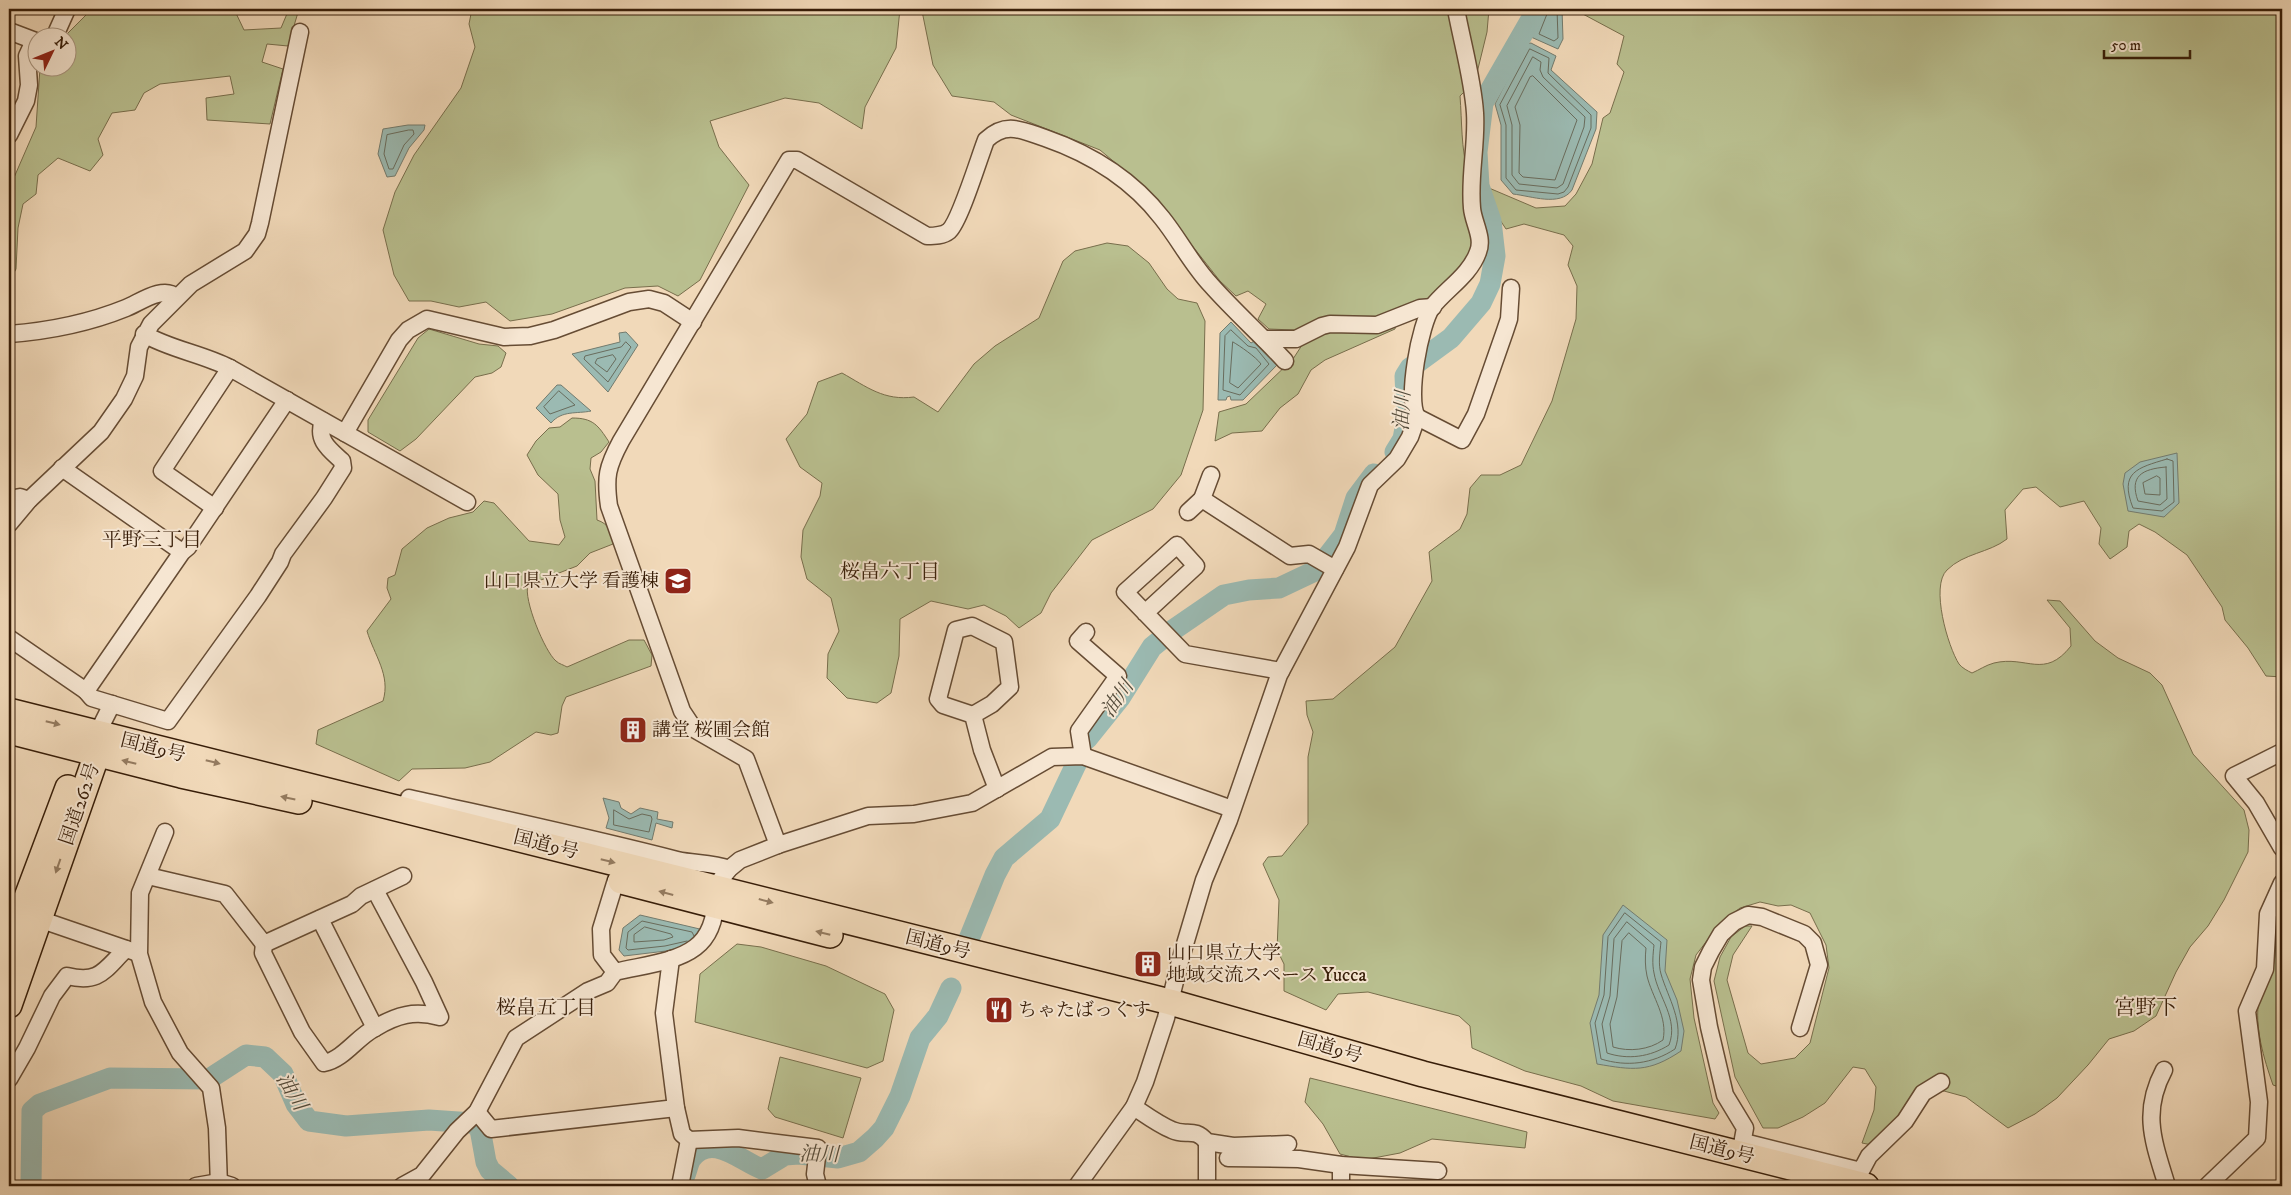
<svg xmlns="http://www.w3.org/2000/svg" width="2291" height="1195" viewBox="0 0 2291 1195" font-family="'IM FELL DW Pica','Noto Serif JP',serif">
<rect width="100%" height="100%" fill="#f1d9b9"/>
<filter id="stains"><feTurbulence type="fractalNoise" baseFrequency=".004" numOctaves="4"/><feColorMatrix values="0 0 0 0 .2 0 0 0 0 .09 0 0 0 0 .02 0 0 0 .5 -.17"/></filter>
<radialGradient id="worn" r=".72"><stop offset=".6" stop-color="#630" stop-opacity="0"/><stop offset="1" stop-color="#630" stop-opacity=".3"/></radialGradient>
<g fill="#b9bf8f" stroke="#786e4c">
<path d="M 92,9 L 234,9 L 244,30 L 281,28 L 289,9 L 299,9 L 288,46 L 267,44 L 262,62 L 283,69 L 270,124 L 207,120 L 206,98 L 234,94 L 230,76 L 160,84 L 144,93 L 135,110 L 112,113 L 98,139 L 103,155 L 90,171 L 58,158 L 38,175 L 36,194 L 23,204 L 18,228 L 16,269 L 9,282 L 9,189 L 36,127 L 40,68 L 68,68 L 68,38 L 64,37 Z"/>
<path d="M 472,9 L 900,9 L 896,48 L 865,107 L 862,129 L 819,103 L 785,98 L 710,121 L 719,147 L 749,185 L 700,280 L 678,296 L 658,286 L 625,288 L 552,314 L 510,321 L 486,302 L 459,307 L 431,301 L 409,301 L 394,275 L 383,230 L 395,192 L 414,155 L 461,88 L 475,47 L 469,24 Z"/>
<path d="M 911,9 L 1489,9 L 1487,32 L 1475,81 L 1460,96 C 1462,121 1461,149 1468,173 C 1477,204 1491,222 1489,255 L 1470,255 L 1427,303 L 1398,309 L 1395,329 L 1325,360 L 1311,370 L 1298,394 L 1280,408 L 1262,431 L 1232,433 L 1215,441 L 1219,412 L 1246,404 L 1293,359 L 1304,342 L 1294,330 L 1269,329 L 1258,319 L 1266,304 L 1248,291 L 1236,296 L 1220,281 L 1149,191 L 1100,150 L 1011,115 L 994,102 L 952,96 L 933,65 L 922,11 Z"/>
<path d="M 1567,9 L 2282,9 L 2282,677 L 2266,676 L 2248,648 L 2225,620 L 2222,607 L 2187,555 L 2155,532 L 2139,524 L 2129,531 L 2127,547 L 2110,559 L 2099,544 L 2101,528 L 2084,501 L 2060,507 L 2036,487 L 2023,489 L 2005,510 L 2007,539 C 1989,553 1964,553 1947,570 C 1930,586 1948,647 1959,664 C 1962,668 1968,671 1972,673 C 1979,670 1986,665 1994,663 C 2027,655 2044,680 2071,646 L 2070,628 L 2047,600 L 2060,601 L 2095,641 L 2118,658 L 2150,673 L 2162,685 L 2193,754 L 2244,810 L 2249,830 L 2248,852 L 2224,900 L 2208,926 L 2190,947 L 2176,972 L 2156,1016 L 2134,1031 L 2109,1039 L 2088,1065 L 2057,1098 L 2035,1114 L 2008,1128 L 1966,1097 L 1944,1091 L 1912,1097 L 1893,1122 L 1872,1145 L 1862,1143 L 1874,1110 L 1876,1087 L 1865,1069 L 1853,1067 L 1825,1103 L 1803,1117 L 1778,1128 L 1763,1128 L 1735,1077 L 1714,981 L 1720,957 L 1731,937 L 1745,926 L 1752,926 L 1733,955 L 1727,980 L 1748,1053 L 1761,1064 L 1795,1058 L 1810,1043 L 1829,968 L 1826,945 L 1810,913 L 1791,905 L 1778,906 L 1760,902 L 1740,908 L 1719,925 L 1696,955 L 1690,979 L 1694,1018 L 1713,1103 L 1719,1113 L 1715,1119 L 1613,1101 L 1581,1086 L 1525,1071 L 1472,1048 L 1470,1026 L 1459,1016 L 1368,992 L 1338,994 L 1326,1010 L 1284,991 L 1284,964 L 1277,950 L 1279,900 L 1263,864 L 1268,857 L 1282,856 L 1308,824 L 1308,757 L 1313,732 L 1307,715 L 1306,701 L 1333,699 L 1395,647 L 1432,581 L 1429,552 L 1460,529 L 1467,514 L 1470,488 L 1481,475 L 1500,475 L 1521,465 L 1552,401 L 1576,319 L 1577,286 L 1568,265 L 1573,246 L 1564,235 L 1524,224 L 1506,229 L 1496,214 L 1489,188 L 1536,208 L 1565,206 L 1576,194 L 1592,164 L 1603,118 L 1610,113 L 1624,72 L 1617,64 L 1624,36 L 1581,13 Z"/>
<path d="M 1107,243 L 1128,246 L 1149,263 L 1167,289 L 1178,299 L 1197,303 L 1205,321 L 1203,410 L 1181,475 L 1153,509 L 1092,540 L 1051,593 L 1041,613 L 1019,628 L 1006,616 L 984,605 L 968,609 L 931,601 L 900,619 L 899,656 L 891,693 L 877,703 L 847,698 L 827,678 L 828,654 L 839,631 L 831,598 L 807,579 L 801,557 L 803,530 L 820,496 L 822,483 L 800,467 L 786,439 L 807,414 L 818,382 L 842,373 C 867,387 884,401 914,397 L 938,412 L 974,364 L 995,346 L 1039,318 L 1063,261 L 1075,251 Z"/>
<path d="M 429,329 L 479,344 L 498,346 L 506,353 L 501,367 L 492,373 L 475,377 L 416,439 L 400,451 L 368,432 L 368,420 L 418,338 Z"/>
<path d="M 572,418 C 593,418 598,425 609,442 L 601,452 L 591,458 L 590,469 L 595,481 L 597,520 C 609,524 611,531 613,544 L 590,553 L 577,566 L 528,585 C 523,599 545,652 556,661 C 559,664 564,665 567,667 L 629,640 L 644,640 L 652,655 L 651,666 L 566,697 L 562,706 L 558,733 L 551,735 L 536,732 L 490,762 L 465,768 L 412,769 L 399,781 L 316,744 L 318,730 L 383,701 C 391,675 374,655 367,631 L 391,599 L 387,588 L 388,578 L 395,575 L 402,549 L 427,528 L 449,518 L 473,512 L 484,501 L 494,503 L 529,541 L 559,545 L 565,537 L 560,520 L 558,494 L 538,475 L 527,455 L 536,441 L 549,428 L 560,427 Z"/>
<path d="M 2282,899 L 2282,1088 L 2273,1085 C 2264,1059 2254,1027 2259,999 C 2262,988 2270,978 2273,967 C 2279,943 2271,923 2282,899 Z"/>
<path d="M 737,944 L 761,947 L 826,966 L 885,994 L 894,1010 L 883,1061 L 867,1068 L 695,1022 L 700,974 Z"/>
<path d="M 780,1057 L 861,1078 L 843,1138 L 775,1117 L 768,1109 Z"/>
<path d="M 1310,1078 L 1527,1132 L 1525,1148 L 1432,1139 L 1400,1153 L 1363,1160 L 1340,1154 L 1323,1124 L 1305,1102 Z"/>
</g>
<g fill="#9bbab2" stroke="#737b6e">
<path d="M 1545,9 L 1562,9 L 1563,39 L 1558,49 L 1531,37 Z"/>
<path d="M 1531,43 L 1556,56 L 1551,70 L 1597,112 L 1596,129 L 1572,190 C 1560,207 1531,196 1513,194 L 1501,180 L 1501,125 L 1495,104 L 1525,44 Z"/>
<path d="M 408,125 L 425,125 L 424,130 L 409,148 L 395,176 L 387,177 L 378,154 L 383,129 Z"/>
<path d="M 1231,322 L 1251,343 L 1256,340 L 1277,365 L 1243,400 L 1231,400 L 1230,396 L 1227,397 L 1226,400 L 1218,400 L 1220,333 Z"/>
<path d="M 626,332 L 638,345 L 608,392 L 572,354 L 620,342 L 619,333 Z"/>
<path d="M 557,385 L 561,385 L 591,411 C 577,414 562,410 551,423 L 536,408 Z"/>
<path d="M 2177,453 L 2179,503 L 2164,517 L 2128,511 L 2123,484 L 2125,473 L 2140,462 Z"/>
<path d="M 603,798 L 619,802 L 621,808 L 631,814 L 640,808 L 658,812 L 657,819 L 673,822 L 672,828 L 656,823 L 652,840 L 606,828 L 609,818 Z"/>
<path d="M 1623,905 L 1667,940 L 1665,971 L 1677,1000 L 1684,1031 L 1681,1051 C 1648,1073 1633,1070 1597,1064 L 1590,1023 L 1599,995 L 1603,935 Z"/>
<path d="M 640,915 L 704,930 L 692,945 L 666,951 L 624,956 L 619,950 L 623,928 Z"/>
</g>
<g fill="none" stroke-linecap="round" stroke-linejoin="round">
<g stroke="#696c5d" stroke-width="1">
<path d="M 1549,9 L 1539,34 L 1554,41 L 1558,38 L 1557,9"/>
<path d="M 1530,49 L 1549,58 L 1548,73 L 1591,115 L 1591,128 L 1568,187 L 1564,192 L 1558,194 L 1516,190 L 1506,178 L 1506,125 L 1500,105 Z"/>
<path d="M 1533,57 L 1541,62 L 1540,70 L 1543,77 L 1585,117 L 1584,127 L 1563,184 L 1557,188 L 1519,184 L 1512,175 L 1512,125 L 1507,106 Z"/>
<path d="M 1533,76 L 1577,120 L 1555,180 L 1523,177 L 1519,173 L 1520,125 L 1515,107 L 1530,77 Z"/>
<path d="M 409,130 L 413,130 L 414,134 L 404,145 L 393,169 L 389,169 L 384,154 L 387,135 Z"/>
<path d="M 1231,330 L 1248,346 L 1256,348 L 1269,364 L 1240,395 L 1223,390 L 1225,336 Z"/>
<path d="M 626,342 L 631,347 L 608,382 L 584,359 L 585,356 L 621,347 Z"/>
<path d="M 1233,342 C 1240,346 1256,357 1261,364 L 1238,388 L 1230,383 Z"/>
<path d="M 613,355 L 616,359 L 607,372 L 595,363 L 597,359 Z"/>
<path d="M 559,391 L 575,405 L 550,414 L 544,407 Z"/>
<path d="M 2167,459 L 2173,461 L 2174,502 L 2162,511 L 2133,508 C 2119,472 2137,468 2167,459 Z"/>
<path d="M 2166,467 L 2167,499 L 2160,505 L 2138,501 C 2129,476 2142,469 2166,467 Z"/>
<path d="M 2157,476 L 2160,478 L 2160,495 L 2145,494 L 2143,483 Z"/>
<path d="M 614,810 L 629,819 L 642,814 L 651,816 L 652,819 L 649,832 L 614,825 Z"/>
<path d="M 1625,913 L 1661,942 C 1660,952 1658,964 1661,974 C 1668,998 1685,1023 1675,1049 C 1652,1064 1627,1067 1601,1059 L 1595,1023 L 1604,995 L 1608,937 Z"/>
<path d="M 1627,922 L 1654,945 C 1653,954 1652,964 1654,973 C 1658,997 1679,1019 1669,1045 C 1650,1057 1628,1060 1607,1053 L 1602,1024 L 1610,996 L 1614,939 Z"/>
<path d="M 645,927 L 671,934 L 673,937 L 664,940 L 634,942 L 634,935 Z"/>
<path d="M 1629,933 L 1646,948 C 1645,957 1645,967 1647,976 C 1652,997 1668,1017 1663,1040 C 1649,1050 1629,1052 1613,1047 L 1610,1024 L 1617,997 L 1622,941 Z"/>
<path d="M 687,941 L 665,946 L 628,950 L 626,948 L 628,932 L 642,921 L 692,932 L 694,936"/>
</g>
<g stroke="#9bbab2" stroke-width="21">
<path d="M 1395,452 L 1403,439 L 1407,418 L 1405,376 L 1410,368 L 1451,338 L 1481,303 L 1490,284 L 1495,256 L 1491,221 L 1479,186 L 1477,152 L 1483,103 L 1537,9"/>
<path d="M 1087,739 L 1120,698 L 1152,647 L 1173,630 L 1224,595 L 1249,590 L 1279,588 L 1317,570 L 1344,535 L 1356,498 L 1374,474"/>
<path d="M 969,939 L 995,875 L 1004,858 L 1050,819 L 1078,760"/>
<path d="M 682,1181 C 687,1174 687,1165 691,1159 C 711,1131 742,1162 762,1169 L 785,1155 L 799,1154 L 838,1158 L 859,1152 L 875,1138 L 884,1128 L 900,1096 L 920,1038 L 938,1016 L 951,988"/>
<path d="M 31,1186 L 32,1111 L 40,1104 L 110,1078 L 209,1079 L 246,1055 L 265,1057 L 283,1074 L 296,1104 L 309,1121 L 346,1126 L 429,1120 L 473,1123 L 480,1129 L 486,1162 L 490,1170 L 509,1186"/>
</g>
<defs>
<g id="minor">
<path d="M 9,31 L 38,42"/>
<path d="M 54,38 L 67,9"/>
<path d="M 9,135 L 26,101 L 29,85 L 27,56 L 34,41"/>
<path d="M 9,334 C 49,331 89,323 126,308 C 139,303 163,285 176,297"/>
<path d="M 144,334 C 169,349 203,354 230,368 L 467,502"/>
<path d="M 1264,339 L 1296,339 L 1322,326 L 1330,324 L 1377,325 L 1420,308 L 1433,307"/>
<path d="M 287,400 L 188,547 L 182,552 L 86,691 L 92,698 L 168,721 L 258,596 L 280,562 L 283,554 L 324,498 L 343,468 L 342,461 C 329,449 316,440 323,421"/>
<path d="M 1417,417 L 1462,440 L 1476,414 L 1505,331 L 1509,319 L 1511,288"/>
<path d="M 345,433 L 399,340 L 408,330 L 427,319 L 504,337 L 530,336 L 554,330 L 629,302 L 649,299 L 664,303 L 693,322"/>
<path d="M 62,468 L 182,552"/>
<path d="M 1211,475 L 1202,499 L 1290,556 L 1309,554 L 1335,569"/>
<path d="M 9,499 L 20,497 L 29,500"/>
<path d="M 215,508 L 162,471 L 230,368"/>
<path d="M 1188,512 L 1202,499"/>
<path d="M 9,524 L 29,500 L 101,432 L 124,399 L 135,376 L 139,347 L 151,324 L 191,284 L 245,251 L 257,234 L 260,223 L 300,32"/>
<path d="M 1145,613 L 1196,566 L 1177,545 L 1125,592 L 1185,654 L 1281,671"/>
<path d="M 9,638 L 86,691"/>
<path d="M 973,715 L 992,704 L 1010,687 L 1004,642 L 972,626 L 956,630 L 938,699 L 943,705 L 973,715 L 982,750 L 997,789"/>
<path d="M 97,734 L 112,704"/>
<path d="M 2282,752 L 2234,776 L 2256,803 L 2282,848"/>
<path d="M 1083,756 L 1079,731 L 1118,676 L 1078,641 L 1086,632"/>
<path d="M 409,798 C 498,818 588,837 677,860 C 694,864 712,862 729,869"/>
<path d="M 165,832 L 140,893 L 139,954 L 153,1002 L 180,1053 L 211,1088 L 217,1128 L 219,1186"/>
<path d="M 778,845 L 746,759 L 694,729 L 682,711 L 609,506 C 605,477 607,467 621,441 L 789,160 L 797,160 L 927,236 C 934,236 943,236 949,231 C 960,221 979,158 986,140 C 1006,121 1021,130 1045,138 C 1091,154 1131,178 1162,218 C 1179,239 1192,265 1211,285 C 1234,311 1261,335 1285,361"/>
<path d="M 148,876 L 225,894 L 264,944 L 352,904 L 361,896 L 403,876"/>
<path d="M 30,916 L 135,952"/>
<path d="M 320,919 L 375,1028 C 397,1015 414,1010 440,1017 L 424,982 L 375,890"/>
<path d="M 264,944 L 263,953 L 302,1032 L 324,1063 C 344,1059 357,1037 375,1028"/>
<path d="M 671,959 L 664,1013 L 676,1108 L 682,1134 L 689,1140 L 738,1138 L 818,1148 L 815,1174 L 818,1186"/>
<path d="M 615,972 L 602,955 L 601,929 L 616,880"/>
<path d="M 2164,1070 C 2141,1113 2154,1143 2167,1186"/>
<path d="M 9,1079 L 27,1048 L 52,996 L 67,976 C 100,984 104,970 126,949"/>
<path d="M 1134,1107 C 1146,1115 1158,1124 1172,1130 C 1186,1137 1194,1126 1207,1142 L 1233,1146 L 1288,1144"/>
<path d="M 477,1112 L 491,1129 L 676,1108"/>
<path d="M 1744,1142 L 1861,1171 L 1869,1156 L 1905,1121 L 1923,1093 L 1941,1082"/>
<path d="M 1740,1155 L 1745,1128 L 1725,1095 L 1709,1027 L 1701,980 L 1703,967 L 1711,951 L 1721,934 L 1734,922 L 1748,915 L 1762,917 L 1804,934 L 1813,943 L 1819,965 L 1800,1028"/>
<path d="M 1228,1158 L 1299,1159 L 1341,1165 L 1438,1171"/>
<path d="M 196,1186 L 219,1182 L 232,1186"/>
<path d="M 402,1186 L 422,1175 L 457,1131 L 477,1112 L 516,1038 L 588,991 L 607,983 L 615,972 C 671,959 721,960 715,887 L 729,869 L 740,860 L 778,845 L 868,816 L 914,814 L 972,803 L 1052,757 L 1083,756 L 1232,809"/>
<path d="M 680,1186 L 689,1140"/>
<path d="M 1077,1186 L 1134,1107 L 1145,1082 L 1166,1018 L 1180,961 L 1204,880 L 1229,820 L 1279,675 L 1347,547 L 1370,485 L 1397,459 L 1410,437 L 1417,417 C 1406,399 1420,324 1432,307 C 1446,289 1470,275 1478,252 C 1484,238 1473,222 1472,208 C 1469,175 1477,145 1475,113 C 1473,80 1462,42 1456,9"/>
<path d="M 1207,1186 L 1207,1142"/>
<path d="M 1341,1186 L 1341,1165"/>
<path d="M 2207,1186 L 2257,1138 L 2259,1102 L 2247,1011 L 2265,969 L 2268,914 L 2282,883"/>
</g>
<g id="highway">
<path d="M 9,711 L 1170,1002 L 1423,1074 L 1866,1186"/>
<path d="M 9,731 L 181,775 L 299,801"/>
<path d="M 621,881 L 830,935"/>
<path d="M 9,945 L 68,788"/>
<path d="M 9,1005 L 97,754 L 97,739"/>
</g>
</defs>
<use href="#minor" stroke="#664c34" stroke-width="19"/>
<use href="#highway" stroke="#371d08" stroke-width="28"/>
<use href="#minor" stroke="#f6e6d2" stroke-width="16"/>
<use href="#highway" stroke="#f1d9b9" stroke-width="25"/>
</g>
<defs><path id="oneway-solid" d="M-6-.8H1V-3.2L6.5 0L1 3.2V.8H-6Z" transform="scale(1.25)"/></defs>
<g fill="#947b60">
<use href="#oneway-solid" transform="translate(53 723) rotate(14)"/>
<use href="#oneway-solid" transform="translate(129 762) rotate(-166)"/>
<use href="#oneway-solid" transform="translate(213 762) rotate(14)"/>
<use href="#oneway-solid" transform="translate(288 798) rotate(-168)"/>
<use href="#oneway-solid" transform="translate(608 861) rotate(14)"/>
<use href="#oneway-solid" transform="translate(58 866) rotate(109)"/>
<use href="#oneway-solid" transform="translate(666 893) rotate(-165)"/>
<use href="#oneway-solid" transform="translate(766 901) rotate(15)"/>
<use href="#oneway-solid" transform="translate(823 933) rotate(-166)"/>
</g>
<defs>
<symbol id="university-square" viewBox="-11 -11 22 22"><rect x="-9" y="-9" width="18" height="18" rx="4" fill="#8f2418" stroke="#f6e6d2"/><path d="M0-5L7-2L0 1L-7-2ZM-4 1L0 2.5L4 1V4Q0 6-4 4Z" fill="#fff"/></symbol>
<symbol id="building-square" viewBox="-11 -11 22 22"><rect x="-9" y="-9" width="18" height="18" rx="4" fill="#8f2418" stroke="#f6e6d2"/><path d="M-4-6H4V6H1V3H-1V6H-4ZM-2.5-4.3h1.7v1.8h-1.7ZM.8-4.3h1.7v1.8H.8ZM-2.5-1h1.7V.8h-1.7ZM.8-1h1.7V.8H.8Z" fill="#fff"/></symbol>
<symbol id="restaurant-square" viewBox="-11 -11 22 22"><rect x="-9" y="-9" width="18" height="18" rx="4" fill="#8f2418" stroke="#f6e6d2"/><path d="M-5-6h1v4h1v-4h1v4h1v-4h1v5L-1.5 .5V6h-2V.5L-5-1ZM5-6V6H3V1.5H1.5Q1.5-4 5-6Z" fill="#fff"/></symbol>
</defs>
<g fill-rule="evenodd">
<use href="#university-square" x="662" y="565" width="32" height="32"/>
<use href="#building-square" x="617" y="714" width="32" height="32"/>
<use href="#building-square" x="1132" y="948" width="32" height="32"/>
<use href="#restaurant-square" x="983" y="994" width="32" height="32"/>
</g>
<g text-anchor="middle" dominant-baseline="central" stroke-width="4" stroke-linejoin="round" paint-order="stroke">
<g font-size="19" fill="#371d08" stroke="#f6e6d2" text-anchor="start">
<text x="659" y="581" text-anchor="end">山口県立大学 看護棟</text>
<text x="652" y="730">講堂 桜圃会館</text>
<text x="1167" y="953">山口県立大学<tspan x="1167" dy="22">地域交流スペース Yucca</tspan></text>
<text x="1018" y="1010">ちゃたばっくす</text>
</g>
<g font-size="19" fill="#371d08" stroke="#f6e6d2">
<text transform="translate(153 748) rotate(14)">国道9号</text>
<text transform="translate(80 804) rotate(-71)">国道262号</text>
<text transform="translate(546 845) rotate(14)">国道9号</text>
<text transform="translate(938 945) rotate(14)">国道9号</text>
<text transform="translate(1330 1048) rotate(16)">国道9号</text>
<text transform="translate(1722 1150) rotate(14)">国道9号</text>
</g>
<g font-size="20" font-style="italic" fill="#554c3b" stroke="#f6e6d2">
<text transform="translate(1403 411) rotate(-87)">油川</text>
<text transform="translate(1118 699) rotate(-55)">油川</text>
<text transform="translate(291 1092) rotate(59)">油川</text>
<text transform="translate(819 1155) rotate(1)">油川</text>
</g>
<g font-size="20" fill="#371d08" stroke="#f6e6d2">
<text x="152" y="540">平野三丁目</text>
<text x="890" y="572">桜畠六丁目</text>
<text x="546" y="1008">桜畠五丁目</text>
</g>
<g font-size="21" fill="#371d08" stroke="#f6e6d2">
<text x="2146" y="1008">宮野下</text>
</g>
</g>
<rect width="2291" height="1195" fill="none" stroke="#f1d9b9" stroke-width="30"/>
<rect x="10" y="10" width="2271" height="1175" fill="none" stroke="#371d08" stroke-width="2.5"/>
<rect x="15" y="15" width="2261" height="1165" fill="none" stroke="#371d08"/>
<g transform="translate(52 52) rotate(47)"><circle r="24" fill="#f6e6d2" stroke="#aa9681"/>
<path d="M0-4L9 19L0 12L-9 19Z" fill="#8f2418"/>
<text y="-8" font-size="14" font-weight="bold" text-anchor="middle" fill="#371d08">N</text>
</g>
<path d="M2104 50v8h86v-8" fill="none" stroke="#371d08" stroke-width="2.5"/>
<text x="2111" y="50" font-size="15" fill="#371d08" stroke="#f6e6d2" stroke-width="4" paint-order="stroke">50 m</text>
<rect width="100%" height="100%" filter="url(#stains)"/>
<rect width="100%" height="100%" fill="url(#worn)"/>
</svg>
